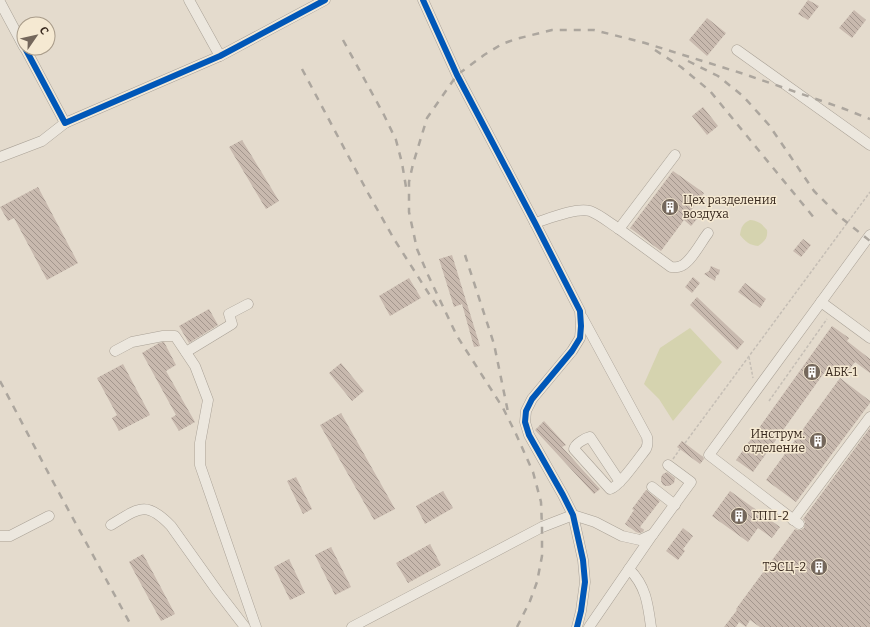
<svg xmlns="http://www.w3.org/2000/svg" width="870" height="627" viewBox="0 0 870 627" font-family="Bitter,serif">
<defs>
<pattern id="building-back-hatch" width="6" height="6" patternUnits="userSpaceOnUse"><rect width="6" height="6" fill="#c8b9ae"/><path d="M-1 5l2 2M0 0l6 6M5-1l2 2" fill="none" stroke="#a3968d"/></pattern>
</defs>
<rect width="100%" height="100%" fill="#e4dbcd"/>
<g fill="#d5d3af">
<path d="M 750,220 C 759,221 762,224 767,230 C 768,238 765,241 758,246 C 749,245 746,242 740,235 C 741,227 743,223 750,220 Z"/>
<path d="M 690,328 L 722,362 L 673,421 L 659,399 L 644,384 L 660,348 Z"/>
</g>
<g fill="url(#building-back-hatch)">
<path d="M 808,0 L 819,6 L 808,20 L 798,14 Z"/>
<path d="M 854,10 L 866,20 L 852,38 L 839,28 Z"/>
<path d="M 707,18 L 726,33 L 707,56 L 689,40 Z"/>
<path d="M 703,107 L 718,126 L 707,135 L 692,116 Z"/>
<path d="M 242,140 L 279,201 L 266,209 L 229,147 Z"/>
<path d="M 673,171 L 704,193 L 689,213 L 697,219 L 691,226 L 684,220 L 661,251 L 630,228 Z"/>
<path d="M 38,187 L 78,263 L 47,280 L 14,218 L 8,221 L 0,207 Z"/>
<path d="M 803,239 L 811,245 L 801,257 L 793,251 Z"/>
<path d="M 452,255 L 480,346 L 474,347 L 462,304 L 454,307 L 439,259 Z"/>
<path d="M 711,266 L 720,270 L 719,274 L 716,276 L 715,281 L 704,274 L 709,271 Z"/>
<path d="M 693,277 L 700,283 L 692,293 L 685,287 Z"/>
<path d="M 409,278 L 421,298 L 390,316 L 379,296 Z"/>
<path d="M 745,283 L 766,299 L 760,308 L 738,292 Z"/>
<path d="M 697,297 L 744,342 L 737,350 L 690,305 Z"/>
<path d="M 209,309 L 218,325 L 189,343 L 179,326 Z"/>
<path d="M 832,326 L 849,338 L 847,341 L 870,359 L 870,373 L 855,362 L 843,377 L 829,366 L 753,472 L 736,460 Z"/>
<path d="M 164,342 L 176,365 L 166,371 L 195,422 L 179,431 L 171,418 L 176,415 L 142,353 L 159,343 Z"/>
<path d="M 341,363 L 364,391 L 352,401 L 329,373 Z"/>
<path d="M 123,364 L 150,415 L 119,431 L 112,418 L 117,415 L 97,378 Z"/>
<path d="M 840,378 L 870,401 L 870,403 L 796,502 L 766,480 Z"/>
<path d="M 341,413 L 395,509 L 374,520 L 320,425 Z"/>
<path d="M 544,421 L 566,445 L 562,447 L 600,489 L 594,494 L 535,430 Z"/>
<path d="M 870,428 L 870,627 L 760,627 L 750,620 L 746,627 L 739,622 L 736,627 L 724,627 L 737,610 L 736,609 L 795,529 L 798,530 L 801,530 L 804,528 L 805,522 L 803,519 Z"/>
<path d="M 682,441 L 703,457 L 704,459 L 700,464 L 677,447 Z"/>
<path d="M 667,472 L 675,478 L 674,483 L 669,486 L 666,486 L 663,485 L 661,481 L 661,477 L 663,474 Z"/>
<path d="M 296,477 L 312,509 L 303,514 L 287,481 Z"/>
<path d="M 646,490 L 660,501 L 640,527 L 644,530 L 643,532 L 639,533 L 636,532 L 625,524 L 634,510 L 632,509 Z"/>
<path d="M 443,491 L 453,508 L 425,524 L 416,506 Z"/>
<path d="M 730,491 L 780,527 L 772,538 L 758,528 L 748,542 L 712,516 Z"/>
<path d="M 683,528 L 693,536 L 683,549 L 685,551 L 678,560 L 666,551 Z"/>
<path d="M 430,544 L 441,565 L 408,583 L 396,563 Z"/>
<path d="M 331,547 L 351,587 L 335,595 L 315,555 Z"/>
<path d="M 143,554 L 175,614 L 161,621 L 129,562 Z"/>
<path d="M 289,559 L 305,593 L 290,600 L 274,567 Z"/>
</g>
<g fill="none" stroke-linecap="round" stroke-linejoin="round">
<defs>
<g id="minor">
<path d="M 189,0 L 220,56"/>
<path d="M 423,0 L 457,75 L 535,223 L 580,311 L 581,326 L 580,338 L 572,351 L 532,399 L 526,411 L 525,422 L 529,435 L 563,495 L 573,515 L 583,560 L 585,582 L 581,611 L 577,627"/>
<path d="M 0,2 L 24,47"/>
<path d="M 25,48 L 65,123 L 220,56 L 325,0"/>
<path d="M 737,50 L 870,145"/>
<path d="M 675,155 L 619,229 L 671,267 C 675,267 677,268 681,266 C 691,262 701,242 708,233"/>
<path d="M 0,157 L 42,141 L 65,123"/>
<path d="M 535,223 C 548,219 576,207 590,211 C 599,214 611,224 619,229"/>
<path d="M 870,235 L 821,302 L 870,338"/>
<path d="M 582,317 L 647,437 C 648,442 648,445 646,449 C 639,458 619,487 610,489 L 574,449 C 575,444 585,438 590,437 L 620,482"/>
<path d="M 115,351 L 132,342 L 163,336 L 175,336 L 195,366 L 208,400 L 200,443 L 200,465 L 256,627"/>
<path d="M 186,352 L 232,324 L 229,314 L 248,304"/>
<path d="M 652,487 L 675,505"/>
<path d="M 793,520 L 870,417"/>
<path d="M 799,524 L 709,455 L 821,302"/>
<path d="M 111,525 C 139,508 146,500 171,526 L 218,592 L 245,627"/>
<path d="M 0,536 L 10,536 L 49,516"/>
<path d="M 629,569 C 646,586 648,604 651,627"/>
<path d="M 352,627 L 542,527 L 573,515 L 595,522 L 622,536 L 640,540 L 653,534 L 691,482 L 668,465"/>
<path d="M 589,627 L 653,534"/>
</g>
</defs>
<use href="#minor" stroke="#a9a196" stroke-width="11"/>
<g stroke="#c5beb5" stroke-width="1.5" stroke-dasharray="3 2" stroke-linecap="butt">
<path d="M 749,357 L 753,378"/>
<path d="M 769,401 L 827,319"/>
<path d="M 685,443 L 870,192"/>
<path d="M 673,459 L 680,449"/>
</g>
<use href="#minor" stroke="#ece7de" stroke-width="10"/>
<g stroke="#aca69e" stroke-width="2.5" stroke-dasharray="7 7" stroke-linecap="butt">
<path d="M 343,40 L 384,115 L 396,140 L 402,163 L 406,187"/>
<path d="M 655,50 L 681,67 L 710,91 L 815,219"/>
<path d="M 688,61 L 718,76 L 743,96 L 769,125 L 814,191 L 839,216 L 870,241"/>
<path d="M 302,69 L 368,193 L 394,239 L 438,308"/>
<path d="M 465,255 L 494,344 L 508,412"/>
<path d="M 0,381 L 51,478 L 132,627"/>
<path d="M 517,627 L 530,601 L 537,582 L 542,556 L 542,527 L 541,502 L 533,472 L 516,434 L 503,408 L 457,336 L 428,275 L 417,249 L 409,212 L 409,182 L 413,164 L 427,118 L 457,75 L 484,55 L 502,44 L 516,39 L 552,30 L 594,30 L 645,43 L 744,74 L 842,108 L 870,119"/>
</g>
<defs>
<g id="cycleway">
<path d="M 423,0 L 457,75 L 535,223 L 580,311 L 581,326 L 580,338 L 572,351 L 532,399 L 526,411 L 525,422 L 529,435 L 563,495 L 573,515 L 583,560 L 585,582 L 581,611 L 577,627"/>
<path d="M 25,48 L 65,123 L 220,56 L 325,0"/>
</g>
</defs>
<use href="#cycleway" stroke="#f5e9d2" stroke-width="8"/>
<use href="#cycleway" stroke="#0057b8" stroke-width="6"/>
</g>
<defs>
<symbol id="building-disc" viewBox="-11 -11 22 22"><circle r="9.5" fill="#74675b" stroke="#f5e9d2"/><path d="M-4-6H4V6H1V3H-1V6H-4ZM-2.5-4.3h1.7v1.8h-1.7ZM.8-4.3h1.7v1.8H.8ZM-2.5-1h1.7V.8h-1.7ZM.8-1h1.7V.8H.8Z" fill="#fff"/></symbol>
</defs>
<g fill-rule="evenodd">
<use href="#building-disc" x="660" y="197" width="20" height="20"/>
<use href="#building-disc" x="802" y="362" width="20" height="20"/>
<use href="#building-disc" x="808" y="431" width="20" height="20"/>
<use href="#building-disc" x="729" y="506" width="20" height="20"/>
<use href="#building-disc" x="809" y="557" width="20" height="20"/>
</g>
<g text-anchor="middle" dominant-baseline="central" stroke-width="3" stroke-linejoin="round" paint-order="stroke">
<g font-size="12" fill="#38291e" stroke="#f5e9d2" text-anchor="start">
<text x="683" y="200">Цех разделения<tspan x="683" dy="14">воздуха</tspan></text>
<text x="825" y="372">АБК-1</text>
<text x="805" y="434" text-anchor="end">Инструм.<tspan x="805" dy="14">отделение</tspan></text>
<text x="752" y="516">ГПП-2</text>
<text x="806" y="567" text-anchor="end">ТЭСЦ-2</text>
</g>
</g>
<g transform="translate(36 36) rotate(56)"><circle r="19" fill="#f5e9d2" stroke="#a99c8a"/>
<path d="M0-3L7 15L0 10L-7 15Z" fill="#74675b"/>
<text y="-6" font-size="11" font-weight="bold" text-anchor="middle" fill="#38291e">С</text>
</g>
</svg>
